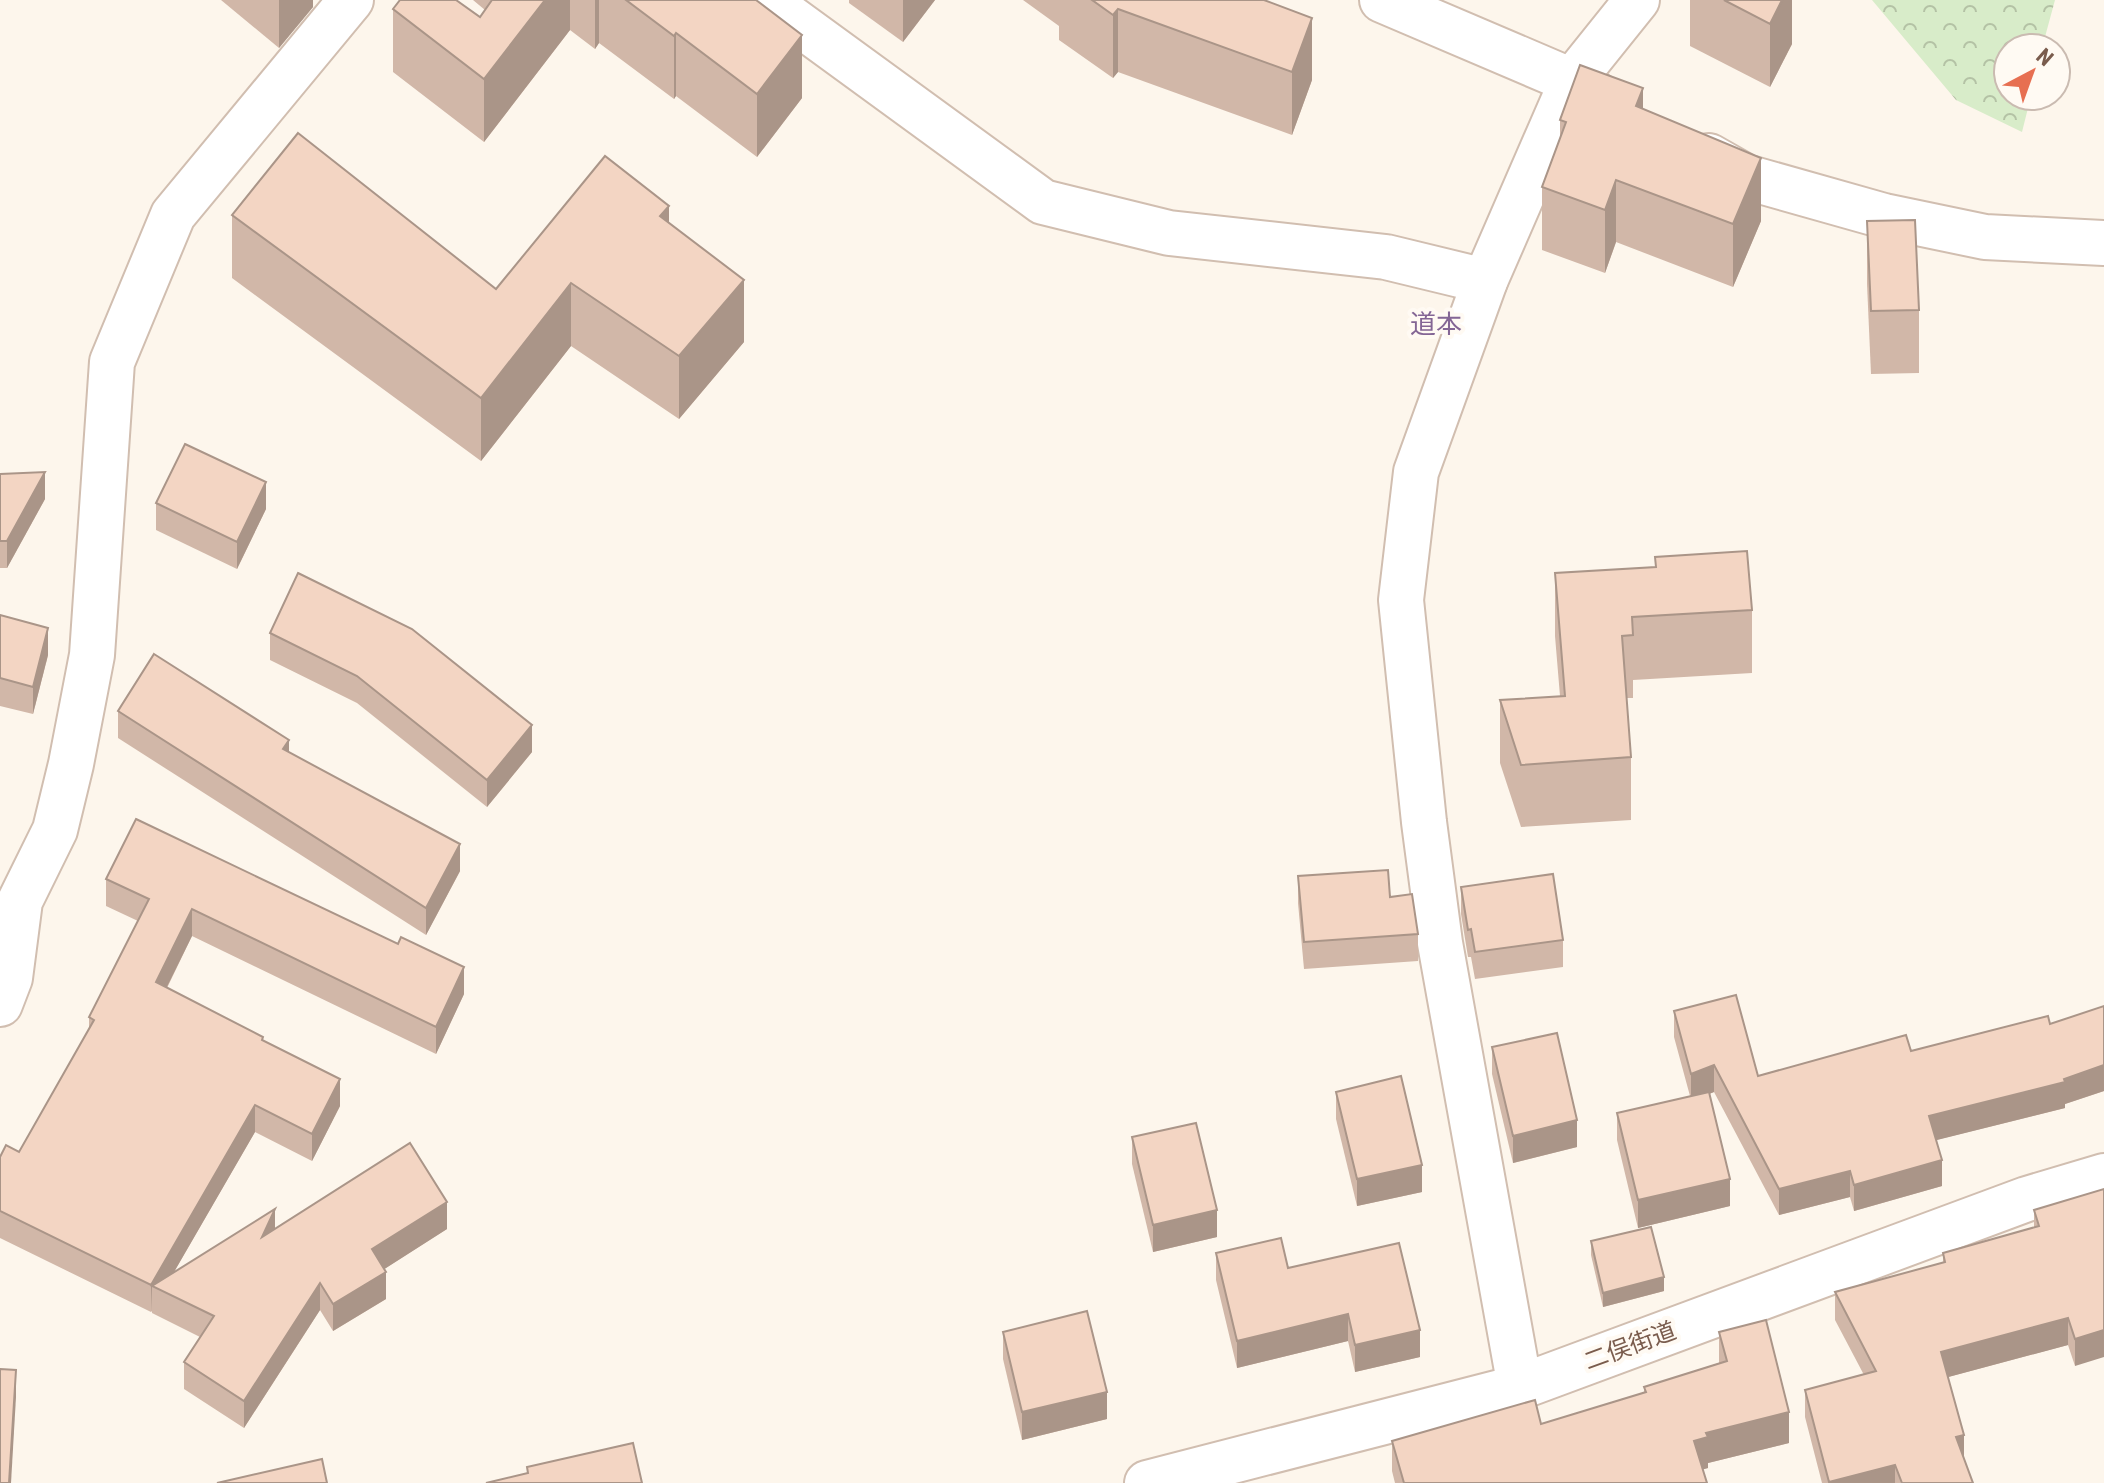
<svg xmlns="http://www.w3.org/2000/svg" width="2104" height="1483" viewBox="0 0 2104 1483" font-family="'Roboto Condensed','Noto Sans JP',sans-serif">
<defs>
<pattern id="forest-crowns" width="20" height="18" patternUnits="userSpaceOnUse" patternTransform="scale(2)"><rect width="20" height="18" fill="#d8ecc9"/><path d="M2 6a3 3 0 1 1 6 0M12 15a3 3 0 1 1 6 0" fill="none" stroke="#b4c2a5"/></pattern>
</defs>
<rect width="100%" height="100%" fill="#fdf6ec"/>
<path fill="url(#forest-crowns)" d="M 1872,0 L 2055,0 L 2042,48 L 2008,48 L 2008,96 L 2031,96 L 2022,132 L 1956,100 Z"/>
<g fill="none" stroke-linecap="round" stroke-linejoin="round">
<defs>
<g id="minor">
<path d="M 766,0 L 1043,202 L 1169,233 L 1386,257 L 1485,281"/>
<path d="M 1382,0 L 1572,81 L 1596,94"/>
<path d="M 1709,156 L 1746,177 L 1884,216 L 1985,237 L 2104,243"/>
<path d="M 0,1004 L 10,978 L 20,901 L 55,830 L 71,764 L 92,655 L 112,362 L 173,215 L 351,0"/>
<path d="M 1520,1387 L 1440,943 L 1424,822 L 1401,600 L 1416,472 L 1485,281 L 1572,81 L 1637,0"/>
<path d="M 1147,1483 L 1520,1387 L 2027,1199 L 2104,1176"/>
</g>
</defs>
<use href="#minor" stroke="#d1beb0" stroke-width="48"/>
<use href="#minor" stroke="#fff" stroke-width="44"/>
</g>
<g fill="#d1b7a8">
<path d="M 221,0 L 313,0 L 313,7 L 279,48 Z"/>
<path d="M 473,0 L 756,0 L 802,98 L 757,157 L 676,96 L 674,99 L 599,43 L 595,49 L 570,30 L 484,142 L 393,72 L 393,9 L 480,17 L 485,10 Z"/>
<path d="M 849,0 L 935,0 L 903,42 L 849,3 Z"/>
<path d="M 1023,0 L 1264,0 L 1312,80 L 1292,135 L 1118,72 L 1113,78 L 1059,40 L 1059,26 Z"/>
<path d="M 1690,0 L 1792,0 L 1792,44 L 1770,87 L 1690,46 Z"/>
<path d="M 1643,109 L 1761,221 L 1733,287 L 1616,242 L 1605,273 L 1542,250 L 1542,187 L 1560,138 L 1560,120 Z"/>
<path d="M 232,215 L 496,289 L 669,223 L 744,342 L 679,419 L 571,346 L 481,461 L 232,278 Z"/>
<path d="M 1867,221 L 1919,310 L 1919,373 L 1871,374 L 1867,284 Z"/>
<path d="M 0,474 L 45,499 L 7,568 L 0,568 Z"/>
<path d="M 156,503 L 266,509 L 237,569 L 156,530 Z"/>
<path d="M 1655,557 L 1752,610 L 1752,673 L 1633,680 L 1633,698 L 1626,698 L 1631,757 L 1631,820 L 1521,827 L 1500,763 L 1500,700 L 1560,696 L 1555,636 L 1555,573 L 1655,567 Z"/>
<path d="M 0,615 L 48,655 L 33,714 L 0,706 Z"/>
<path d="M 270,633 L 532,752 L 487,807 L 357,703 L 270,660 Z"/>
<path d="M 118,711 L 289,752 L 460,871 L 426,935 L 118,738 Z"/>
<path d="M 1298,876 L 1390,897 L 1418,934 L 1418,961 L 1304,969 L 1298,903 Z"/>
<path d="M 106,879 L 464,994 L 436,1054 L 192,936 L 167,988 L 263,1040 L 340,1106 L 312,1161 L 255,1132 L 174,1272 L 275,1228 L 447,1229 L 384,1269 L 386,1299 L 333,1331 L 320,1310 L 244,1428 L 184,1389 L 184,1362 L 200,1337 L 152,1313 L 152,1311 L 151,1312 L 0,1238 L 0,1157 L 19,1152 L 89,1029 L 89,1017 L 138,921 L 106,906 Z"/>
<path d="M 1461,887 L 1563,940 L 1563,967 L 1475,979 L 1471,957 L 1468,957 L 1461,914 Z"/>
<path d="M 2104,1006 L 2104,1091 L 2065,1104 L 2065,1108 L 1936,1140 L 1942,1186 L 1854,1211 L 1850,1197 L 1779,1215 L 1714,1092 L 1709,1094 L 1730,1206 L 1638,1228 L 1617,1140 L 1617,1113 L 1690,1096 L 1674,1037 L 1674,1011 L 1758,1076 L 1911,1051 L 2050,1024 Z"/>
<path d="M 1492,1047 L 1577,1147 L 1513,1163 L 1492,1074 Z"/>
<path d="M 1336,1092 L 1422,1192 L 1357,1206 L 1336,1119 Z"/>
<path d="M 1132,1137 L 1217,1237 L 1153,1252 L 1132,1164 Z"/>
<path d="M 2104,1189 L 2075,1366 L 2068,1345 L 1948,1377 L 1964,1460 L 1973,1483 L 1822,1483 L 1805,1417 L 1805,1390 L 1864,1375 L 1835,1320 L 1835,1292 L 1943,1263 L 1943,1253 L 2034,1228 L 2034,1210 Z"/>
<path d="M 1591,1241 L 1664,1291 L 1603,1307 L 1591,1255 Z"/>
<path d="M 1216,1253 L 1288,1268 L 1420,1357 L 1355,1372 L 1348,1341 L 1237,1368 L 1216,1280 Z"/>
<path d="M 1003,1332 L 1107,1419 L 1022,1440 L 1003,1359 Z"/>
<path d="M 1719,1332 L 1789,1443 L 1708,1463 L 1708,1468 L 1703,1469 L 1707,1483 L 1395,1483 L 1392,1471 L 1392,1441 L 1541,1424 L 1644,1393 L 1644,1387 L 1719,1363 Z"/>
</g>
<g fill="#aa9588">
<path d="M 279,0 L 313,0 L 313,7 L 279,48 Z"/>
<path d="M 545,0 L 570,0 L 570,30 L 484,142 L 484,79 Z"/>
<path d="M 595,0 L 599,0 L 599,43 L 595,49 Z"/>
<path d="M 903,0 L 935,0 L 903,42 Z"/>
<path d="M 1782,0 L 1792,0 L 1792,44 L 1770,87 L 1770,24 Z"/>
<path d="M 1118,9 L 1118,72 L 1113,78 L 1113,15 Z"/>
<path d="M 1312,18 L 1312,80 L 1292,135 L 1292,72 Z"/>
<path d="M 676,33 L 676,96 L 674,99 L 674,36 Z"/>
<path d="M 802,35 L 802,98 L 757,157 L 757,94 Z"/>
<path d="M 1643,88 L 1643,151 L 1636,106 Z"/>
<path d="M 1761,158 L 1761,221 L 1733,287 L 1733,224 Z"/>
<path d="M 1616,180 L 1616,242 L 1605,273 L 1605,210 Z"/>
<path d="M 669,206 L 669,268 L 660,216 Z"/>
<path d="M 744,280 L 744,342 L 679,419 L 679,356 Z"/>
<path d="M 571,283 L 571,346 L 481,461 L 481,398 Z"/>
<path d="M 45,472 L 45,499 L 7,568 L 7,541 Z"/>
<path d="M 266,482 L 266,509 L 237,569 L 237,542 Z"/>
<path d="M 48,628 L 48,655 L 33,714 L 33,687 Z"/>
<path d="M 532,725 L 532,752 L 487,807 L 487,780 Z"/>
<path d="M 289,740 L 289,767 L 283,749 Z"/>
<path d="M 460,844 L 460,871 L 426,935 L 426,908 Z"/>
<path d="M 192,909 L 192,936 L 156,1009 L 156,982 Z"/>
<path d="M 464,967 L 464,994 L 436,1054 L 436,1027 Z"/>
<path d="M 1714,1065 L 1714,1092 L 1691,1101 L 1691,1074 Z"/>
<path d="M 2104,1065 L 2104,1091 L 2065,1104 L 2065,1108 L 1929,1142 L 1929,1116 L 2064,1079 Z"/>
<path d="M 340,1079 L 340,1106 L 312,1161 L 312,1134 Z"/>
<path d="M 255,1105 L 255,1132 L 163,1291 L 152,1286 L 151,1312 L 151,1285 Z"/>
<path d="M 1577,1120 L 1577,1147 L 1513,1163 L 1513,1136 Z"/>
<path d="M 1942,1160 L 1942,1186 L 1854,1211 L 1854,1185 Z"/>
<path d="M 1422,1165 L 1422,1192 L 1357,1206 L 1357,1179 Z"/>
<path d="M 1850,1171 L 1850,1197 L 1779,1215 L 1779,1189 Z"/>
<path d="M 1730,1179 L 1730,1206 L 1638,1228 L 1638,1200 Z"/>
<path d="M 447,1202 L 447,1229 L 372,1277 L 372,1249 Z"/>
<path d="M 275,1209 L 275,1236 L 262,1237 Z"/>
<path d="M 1217,1210 L 1217,1237 L 1153,1252 L 1153,1225 Z"/>
<path d="M 386,1272 L 386,1299 L 333,1331 L 333,1304 Z"/>
<path d="M 1664,1277 L 1664,1291 L 1603,1307 L 1603,1293 Z"/>
<path d="M 320,1283 L 320,1310 L 244,1428 L 244,1401 Z"/>
<path d="M 1348,1314 L 1348,1341 L 1237,1368 L 1237,1341 Z"/>
<path d="M 2068,1318 L 2068,1345 L 1941,1379 L 1941,1352 Z"/>
<path d="M 1420,1330 L 1420,1357 L 1355,1372 L 1355,1345 Z"/>
<path d="M 2104,1330 L 2104,1357 L 2075,1366 L 2075,1339 Z"/>
<path d="M 16,1370 L 16,1397 L 11,1483 L 9,1483 Z"/>
<path d="M 1107,1392 L 1107,1419 L 1022,1440 L 1022,1412 Z"/>
<path d="M 1789,1412 L 1789,1443 L 1708,1463 L 1708,1468 L 1694,1472 L 1694,1441 L 1706,1433 Z"/>
<path d="M 1964,1435 L 1964,1462 L 1956,1437 Z"/>
<path d="M 1895,1465 L 1895,1483 L 1829,1483 L 1829,1482 Z"/>
</g>
<g fill="#f3d5c3" stroke="#aa9588" stroke-width="2">
<path d="M 400,0 L 456,0 L 480,17 L 492,0 L 545,0 L 484,79 L 393,9 Z"/>
<path d="M 626,0 L 756,0 L 802,35 L 757,94 L 676,33 L 674,36 Z"/>
<path d="M 1092,0 L 1264,0 L 1312,18 L 1292,72 L 1118,9 L 1113,15 Z"/>
<path d="M 1724,0 L 1782,0 L 1770,24 Z"/>
<path d="M 1580,65 L 1643,88 L 1636,106 L 1761,158 L 1733,224 L 1616,180 L 1605,210 L 1542,187 L 1566,122 L 1560,120 Z"/>
<path d="M 298,133 L 496,289 L 605,156 L 669,206 L 660,216 L 744,280 L 679,356 L 571,283 L 481,398 L 232,215 Z"/>
<path d="M 1915,220 L 1919,310 L 1871,311 L 1867,221 Z"/>
<path d="M 185,444 L 266,482 L 237,542 L 156,503 Z"/>
<path d="M 45,472 L 7,541 L 0,541 L 0,474 Z"/>
<path d="M 1747,551 L 1752,610 L 1632,617 L 1633,635 L 1622,636 L 1631,757 L 1521,765 L 1500,700 L 1565,696 L 1555,573 L 1656,567 L 1655,557 Z"/>
<path d="M 298,573 L 412,629 L 532,725 L 487,780 L 357,676 L 270,633 Z"/>
<path d="M 0,615 L 48,628 L 33,687 L 0,678 Z"/>
<path d="M 154,654 L 289,740 L 283,749 L 460,844 L 426,908 L 118,711 Z"/>
<path d="M 136,819 L 398,944 L 401,937 L 464,967 L 436,1027 L 192,909 L 156,982 L 263,1037 L 262,1040 L 340,1079 L 312,1134 L 255,1105 L 151,1285 L 0,1211 L 0,1157 L 6,1145 L 19,1152 L 94,1020 L 89,1017 L 149,899 L 106,879 Z"/>
<path d="M 1388,870 L 1390,897 L 1412,894 L 1418,934 L 1304,942 L 1298,876 Z"/>
<path d="M 1553,874 L 1563,940 L 1475,952 L 1471,929 L 1468,930 L 1461,887 Z"/>
<path d="M 1736,995 L 1758,1076 L 1906,1035 L 1911,1051 L 2048,1016 L 2050,1024 L 2104,1006 L 2104,1065 L 2064,1079 L 2065,1082 L 1929,1116 L 1942,1160 L 1854,1185 L 1850,1171 L 1779,1189 L 1714,1065 L 1691,1074 L 1674,1011 Z"/>
<path d="M 1557,1033 L 1577,1120 L 1513,1136 L 1492,1047 Z"/>
<path d="M 1401,1076 L 1422,1165 L 1357,1179 L 1336,1092 Z"/>
<path d="M 1709,1092 L 1730,1179 L 1638,1200 L 1617,1113 Z"/>
<path d="M 1196,1123 L 1217,1210 L 1153,1225 L 1132,1137 Z"/>
<path d="M 410,1143 L 447,1202 L 372,1249 L 386,1272 L 333,1304 L 320,1283 L 244,1401 L 184,1362 L 214,1316 L 152,1286 L 275,1209 L 262,1237 Z"/>
<path d="M 2104,1189 L 2104,1330 L 2075,1339 L 2068,1318 L 1941,1352 L 1964,1435 L 1956,1437 L 1973,1483 L 1902,1483 L 1895,1465 L 1829,1482 L 1805,1390 L 1876,1371 L 1835,1292 L 1945,1262 L 1943,1253 L 2039,1226 L 2034,1210 Z"/>
<path d="M 1651,1227 L 1664,1277 L 1603,1293 L 1591,1241 Z"/>
<path d="M 1281,1238 L 1288,1268 L 1399,1243 L 1420,1330 L 1355,1345 L 1348,1314 L 1237,1341 L 1216,1253 Z"/>
<path d="M 1087,1311 L 1107,1392 L 1022,1412 L 1003,1332 Z"/>
<path d="M 1766,1320 L 1789,1412 L 1706,1433 L 1708,1437 L 1694,1441 L 1707,1483 L 1404,1483 L 1392,1441 L 1535,1400 L 1541,1424 L 1646,1392 L 1644,1387 L 1727,1361 L 1719,1332 Z"/>
<path d="M 0,1369 L 16,1370 L 9,1483 L 0,1483 Z"/>
<path d="M 633,1443 L 642,1483 L 486,1483 L 528,1473 L 527,1467 Z"/>
<path d="M 322,1459 L 327,1483 L 217,1483 Z"/>
</g>
<g text-anchor="middle" dominant-baseline="central" stroke-width="8" stroke-linejoin="round" paint-order="stroke">
<g font-size="24" fill="#7a5c4d" stroke="#fffaf3">
<text transform="translate(1630 1346) rotate(-20)">二俣街道</text>
</g>
<g font-size="26" fill="#846695" stroke="#fffaf3">
<text x="1436" y="324">道本</text>
</g>
</g>
<g transform="translate(2032 72) rotate(41)"><circle r="38" fill="#fffaf3" stroke="#cabbb1" stroke-width="2"/>
<path d="M0-6L14 30L0 20L-14 30Z" fill="#e76f51"/>
<text y="-12" font-size="22" font-weight="bold" text-anchor="middle" fill="#7a5c4d">N</text>
</g>
</svg>
